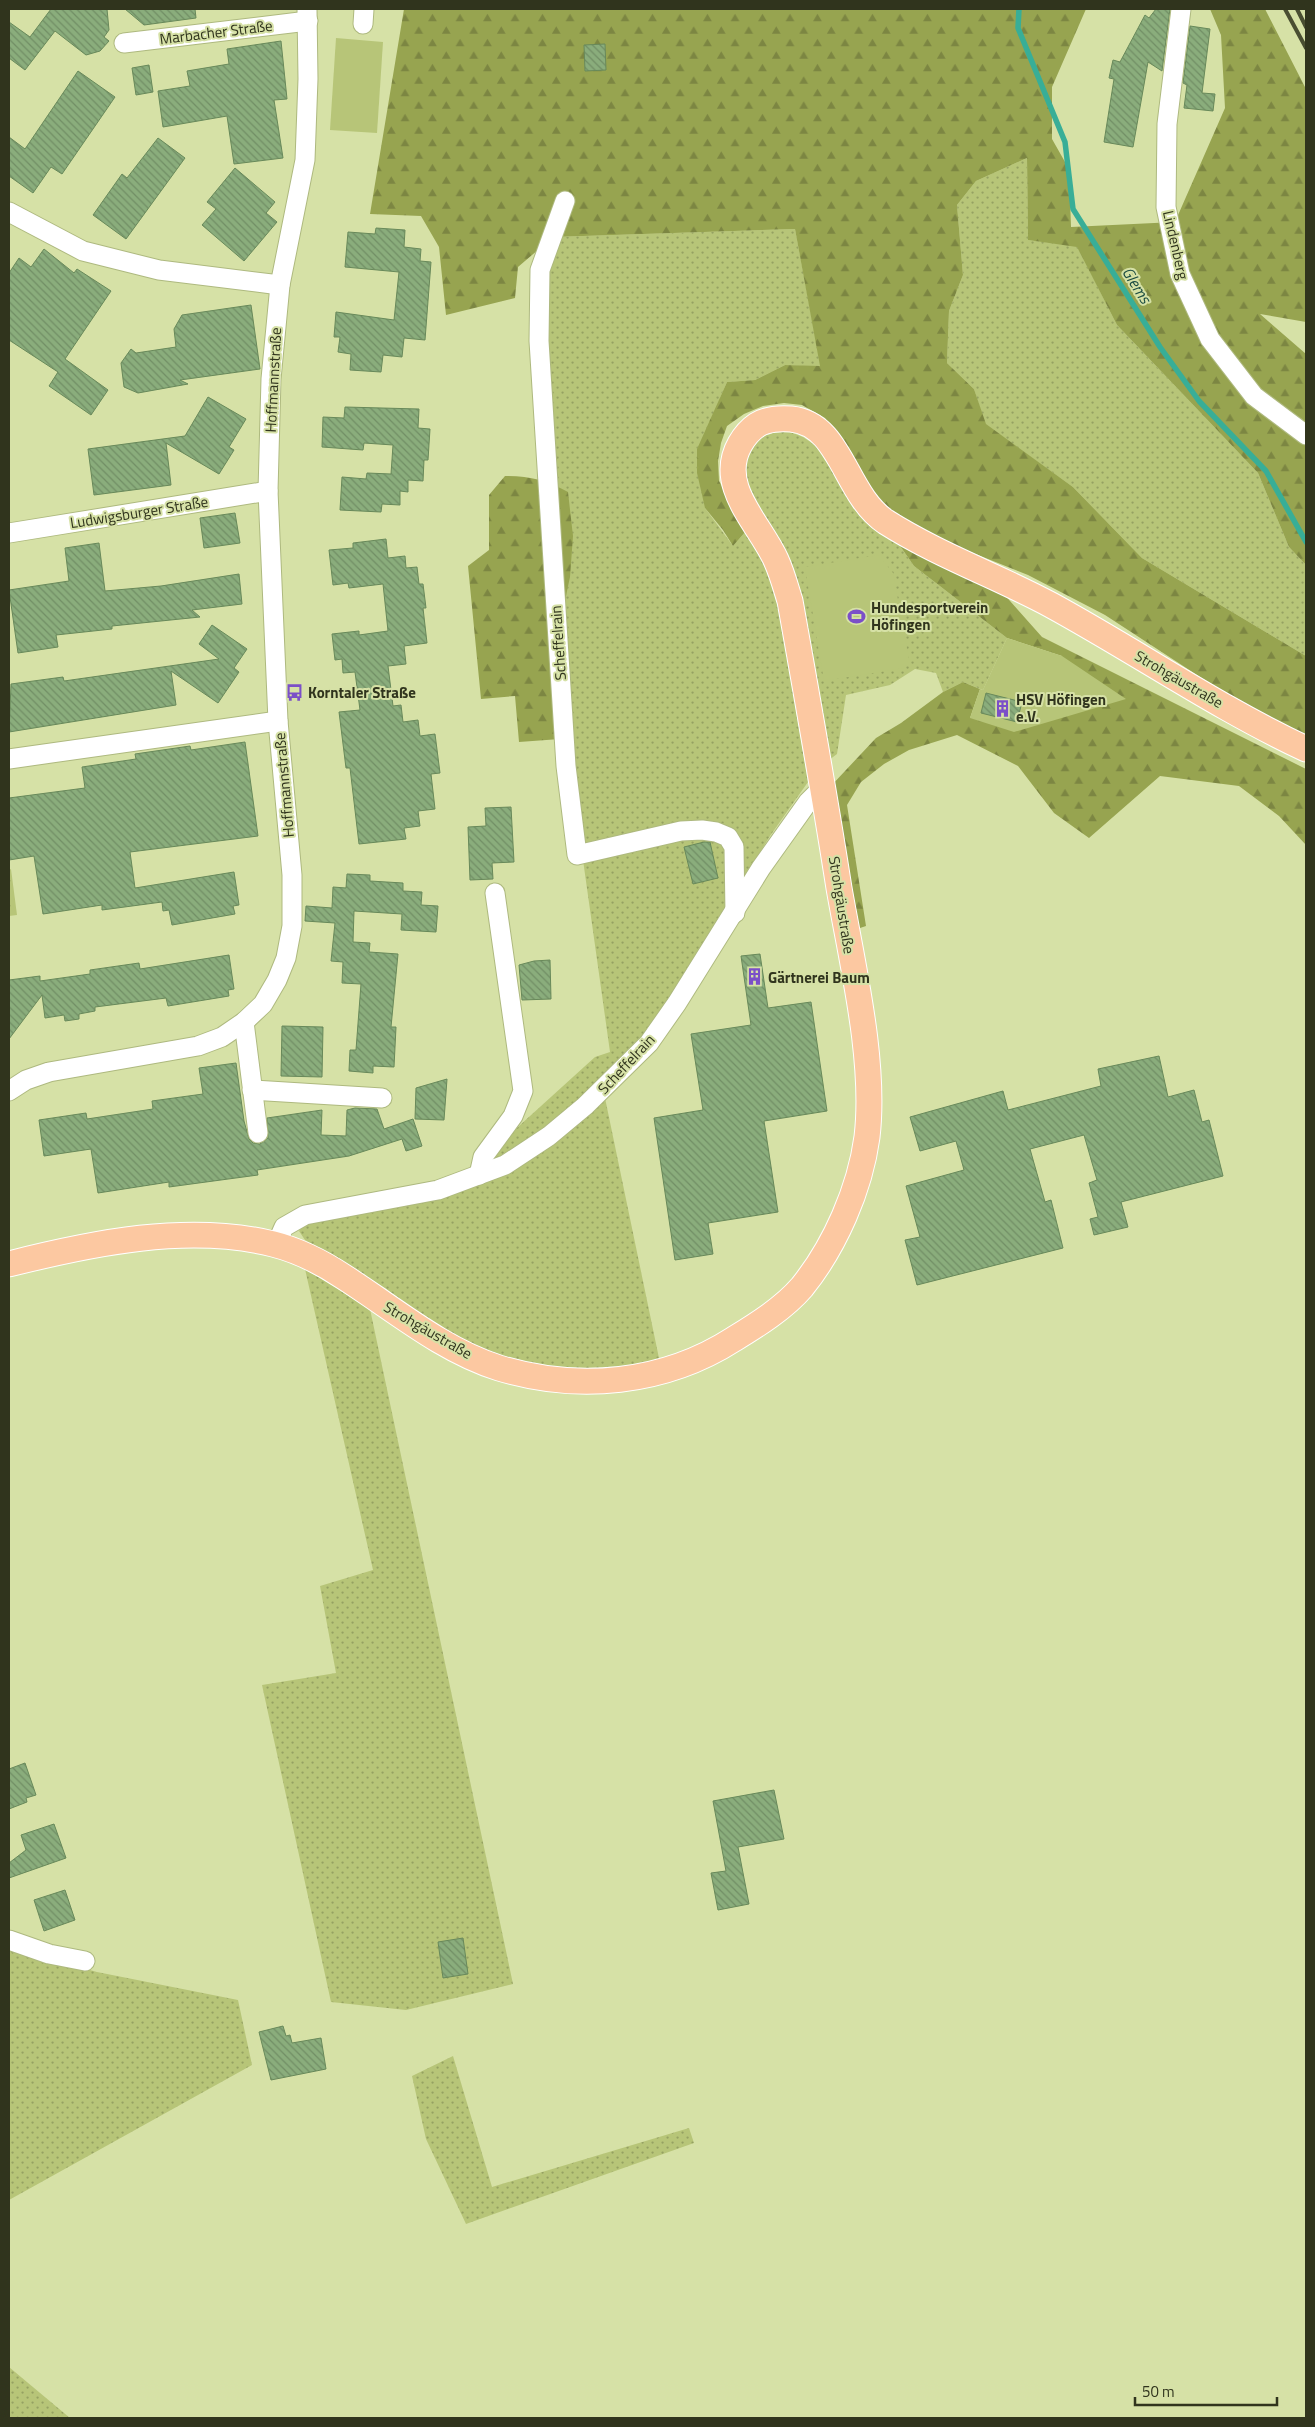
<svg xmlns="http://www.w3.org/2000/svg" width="1315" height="2427" viewBox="0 0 1315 2427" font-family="'Titillium Web',sans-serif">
<defs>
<pattern id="grass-dots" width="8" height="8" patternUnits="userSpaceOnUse" patternTransform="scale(1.25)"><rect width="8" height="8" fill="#b7c578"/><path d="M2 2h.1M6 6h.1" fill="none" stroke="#95a162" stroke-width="1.8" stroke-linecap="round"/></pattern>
<pattern id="forest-firs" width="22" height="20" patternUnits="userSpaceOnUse" patternTransform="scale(1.25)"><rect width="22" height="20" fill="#97a450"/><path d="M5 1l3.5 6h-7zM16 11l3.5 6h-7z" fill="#7c8642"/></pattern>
<pattern id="park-tufts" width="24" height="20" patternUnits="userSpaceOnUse" patternTransform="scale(1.25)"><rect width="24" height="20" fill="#b7c578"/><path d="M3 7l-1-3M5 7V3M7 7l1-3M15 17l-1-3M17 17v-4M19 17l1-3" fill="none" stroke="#95a162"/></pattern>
<pattern id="building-back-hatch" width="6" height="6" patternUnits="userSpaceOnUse" patternTransform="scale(1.25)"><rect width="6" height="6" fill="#8aad7c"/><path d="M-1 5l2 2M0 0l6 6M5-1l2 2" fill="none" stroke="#718e65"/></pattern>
</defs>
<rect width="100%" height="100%" fill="#d6e1a6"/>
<g fill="url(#grass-dots)">
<path d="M 1027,158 L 1028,240 L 1077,246 L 1117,325 L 1258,473 L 1289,547 L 1306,565 L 1306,656 L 1142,558 L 1073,487 L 985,424 L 974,389 L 947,363 L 949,311 L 963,275 L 957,205 L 976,181 Z"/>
<path d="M 795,229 L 821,367 L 785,365 L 755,380 L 727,382 L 720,398 L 705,508 L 733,546 L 746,531 L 765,562 L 776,590 L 808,782 L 770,836 L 679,985 L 642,1038 L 550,1131 L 497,1163 L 491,1158 L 497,1146 L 595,1057 L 610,1052 L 583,860 L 547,480 L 539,341 L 553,237 Z"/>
<path d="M 788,431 L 803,437 L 815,445 L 853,503 L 898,543 L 914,566 L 1007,638 L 983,690 L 963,682 L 943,692 L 936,673 L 915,669 L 890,685 L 846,695 L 837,754 L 825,763 L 745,491 C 746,454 744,435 788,431 Z"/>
<path d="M 605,1098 L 660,1363 L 580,1373 L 486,1354 L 435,1328 L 385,1288 L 305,1240 L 299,1231 L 306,1222 L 455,1191 Z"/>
<path d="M 305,1269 L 370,1309 L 513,1984 L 406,2010 L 331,2002 L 262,1685 L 336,1673 L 320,1586 L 373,1570 Z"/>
<path d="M 11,1948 L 97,1972 L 238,2000 L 252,2065 L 9,2200 L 9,1949 Z"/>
<path d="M 453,2056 L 492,2187 L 689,2128 L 694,2143 L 466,2224 L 426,2139 L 412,2076 Z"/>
<path d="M 9,2367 L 70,2418 L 9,2418 Z"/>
</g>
<g fill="url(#forest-firs)">
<path d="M 404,9 L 1086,9 L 1052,87 L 1052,139 L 1069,169 L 1071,227 L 1175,222 L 1225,108 L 1221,35 L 1210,9 L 1265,9 L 1306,89 L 1306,322 L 1260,314 L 1306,354 L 1306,565 L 1289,547 L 1258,473 L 1117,325 L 1077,247 L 1028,240 L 1027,158 L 976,181 L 957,205 L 963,275 L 949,311 L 947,363 L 974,389 L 986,424 L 1073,487 L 1142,558 L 1306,656 L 1306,738 L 1266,720 L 1105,615 L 1028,575 L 903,525 L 875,504 L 825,418 L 802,405 L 784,403 L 763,406 L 744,414 L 727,426 L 721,443 L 718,461 L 719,481 L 746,531 L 733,546 L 723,530 L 705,508 L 697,473 L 697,449 L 727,382 L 755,380 L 785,365 L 820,366 L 795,229 L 553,237 L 518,267 L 515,298 L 446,315 L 439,247 L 421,216 L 370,214 Z"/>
<path d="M 505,476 C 530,476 546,480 568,492 L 573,536 L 570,577 L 560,624 L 560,739 L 519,742 L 515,696 L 481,699 L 468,566 L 489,550 L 489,495 Z"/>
<path d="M 898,543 L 995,584 L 1042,637 L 1306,769 L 1306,845 L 1279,816 L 1239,786 L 1160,776 L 1089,838 L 1054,813 L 1018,766 L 957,735 L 909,750 L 884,764 L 861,782 L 847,805 L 866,926 L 854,930 L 830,787 L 876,738 L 901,723 L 943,692 L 963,682 L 980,689 L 970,718 L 1062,656 L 1007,638 L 914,566 Z"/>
</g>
<path fill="url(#park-tufts)" d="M 11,869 L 17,915 L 9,916 L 9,870 Z"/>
<g fill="#b7c578">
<path d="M 336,38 L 383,42 L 377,133 L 330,130 Z"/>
<path d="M 879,555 L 893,573 L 909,659 L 904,668 L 824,681 L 805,567 Z"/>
<path d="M 1007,638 L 1062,656 L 1126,699 L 1014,732 L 970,718 L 980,689 L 983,690 Z"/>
</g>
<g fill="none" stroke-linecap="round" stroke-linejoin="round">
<path stroke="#38ae97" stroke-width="5.5" d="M 1019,9 L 1018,28 L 1065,142 L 1073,209 L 1160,347 L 1199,401 L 1266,471 L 1306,542"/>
</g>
<g fill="url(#building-back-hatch)" stroke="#68895a">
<path d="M 51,9 L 107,9 L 109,30 L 104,37 L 109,41 L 100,51 L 86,55 L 55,31 L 25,70 L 9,58 L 9,22 L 30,37 Z"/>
<path d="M 125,9 L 195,9 L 196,18 L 144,25 Z"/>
<path d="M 1156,9 L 1170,9 L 1162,71 L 1148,62 L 1133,147 L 1104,142 L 1114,79 L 1109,78 L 1113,60 L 1120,62 L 1145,15 L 1149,18 Z"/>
<path d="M 1190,26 L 1210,29 L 1202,93 L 1215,94 L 1213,111 L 1184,108 L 1187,85 L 1183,83 Z"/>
<path d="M 281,41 L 287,99 L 274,100 L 283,158 L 234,164 L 227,116 L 163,127 L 158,91 L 190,86 L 187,71 L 229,64 L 227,49 Z"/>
<path d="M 605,44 L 606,70 L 585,71 L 584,45 Z"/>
<path d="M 149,65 L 153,92 L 136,95 L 132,68 Z"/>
<path d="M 78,71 L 115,97 L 62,174 L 51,167 L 33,193 L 9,176 L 9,137 L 25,149 Z"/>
<path d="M 158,138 L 185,158 L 126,239 L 93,215 L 122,174 L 127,178 Z"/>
<path d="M 235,168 L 275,202 L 266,213 L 277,222 L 244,261 L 202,225 L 216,209 L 207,202 Z"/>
<path d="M 376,228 L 405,230 L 404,247 L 421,249 L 420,261 L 431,262 L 425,340 L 404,338 L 402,357 L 383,355 L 381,372 L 350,370 L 351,354 L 338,352 L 340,337 L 334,337 L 336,312 L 394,320 L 399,272 L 345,267 L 348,232 L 375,234 Z"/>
<path d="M 44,249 L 74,273 L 77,269 L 111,291 L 65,359 L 108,390 L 91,415 L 49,386 L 58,372 L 9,340 L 9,273 L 19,258 L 31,267 Z"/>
<path d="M 251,305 L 260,369 L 180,380 L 188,384 L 138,393 L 124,387 L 121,363 L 131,349 L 136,353 L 176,347 L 174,329 L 182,315 Z"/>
<path d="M 208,397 L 246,419 L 229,447 L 234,450 L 219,474 L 166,443 L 171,485 L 94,495 L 88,449 L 185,436 Z"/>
<path d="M 345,407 L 419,409 L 418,428 L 430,429 L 428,460 L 424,460 L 423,481 L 408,480 L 408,492 L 400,491 L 400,505 L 382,504 L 381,512 L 340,510 L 342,477 L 366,479 L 367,473 L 391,474 L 393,445 L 364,443 L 363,450 L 322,447 L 323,417 L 344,418 Z"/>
<path d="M 235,513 L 240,543 L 204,548 L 200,518 Z"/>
<path d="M 386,539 L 388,558 L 405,556 L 406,568 L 417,567 L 419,584 L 423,584 L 426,608 L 423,608 L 427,643 L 404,646 L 406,664 L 388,666 L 393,706 L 401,705 L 403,722 L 418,720 L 420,736 L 435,734 L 440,773 L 431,774 L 435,809 L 418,811 L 420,826 L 404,828 L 406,839 L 359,844 L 350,768 L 346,768 L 339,712 L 360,710 L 355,672 L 343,673 L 342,659 L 335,660 L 332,634 L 359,631 L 359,635 L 388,631 L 383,584 L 349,588 L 348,583 L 333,585 L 329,550 L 353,548 L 353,543 Z"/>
<path d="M 99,543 L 105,591 L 161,586 L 239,574 L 242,604 L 192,610 L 200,617 L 112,626 L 112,629 L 56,635 L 58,647 L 18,653 L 9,590 L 69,581 L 65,548 Z"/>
<path d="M 212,625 L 247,649 L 234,668 L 239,672 L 218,703 L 171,671 L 176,705 L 9,732 L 11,684 L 63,677 L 64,681 L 219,659 L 199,644 Z"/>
<path d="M 986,693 L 1022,702 L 1017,722 L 981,713 Z"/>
<path d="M 245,742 L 258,836 L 130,852 L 135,888 L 234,872 L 239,905 L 233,906 L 235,914 L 172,925 L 169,910 L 163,911 L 162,902 L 102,910 L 102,905 L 43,914 L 34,856 L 9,860 L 9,798 L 85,788 L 82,767 L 136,759 L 135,754 L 190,746 L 191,750 Z"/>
<path d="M 511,807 L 514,862 L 492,863 L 493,879 L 470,880 L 468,827 L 486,826 L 485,808 Z"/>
<path d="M 704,842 L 710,842 L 718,878 L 693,884 L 684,847 Z"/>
<path d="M 347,874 L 370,875 L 370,881 L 403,883 L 403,891 L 422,892 L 421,905 L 438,906 L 436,932 L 401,930 L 402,914 L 354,911 L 353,942 L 370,943 L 369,952 L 398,954 L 391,1027 L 396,1027 L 394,1067 L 373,1066 L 373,1073 L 349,1071 L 350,1050 L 356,1050 L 361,984 L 342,983 L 343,962 L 331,961 L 335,923 L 305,921 L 306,906 L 332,908 L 333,887 L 346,888 Z"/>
<path d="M 760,954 L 768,1008 L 811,1002 L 827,1111 L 764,1121 L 778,1212 L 708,1223 L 713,1254 L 675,1260 L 654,1118 L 703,1110 L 691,1034 L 751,1025 L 741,956 Z"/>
<path d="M 229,955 L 234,989 L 228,990 L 229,996 L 168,1006 L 166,998 L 95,1007 L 95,1011 L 79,1014 L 79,1019 L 65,1021 L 64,1015 L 45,1018 L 42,995 L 9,1039 L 9,980 L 40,976 L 40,981 L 90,974 L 90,970 L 139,963 L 140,969 Z"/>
<path d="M 550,960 L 551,999 L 522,1000 L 519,965 L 534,961 Z"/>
<path d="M 282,1026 L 323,1027 L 322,1077 L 281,1076 Z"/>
<path d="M 1159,1056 L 1168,1097 L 1194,1090 L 1202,1122 L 1209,1120 L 1223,1176 L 1121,1202 L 1128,1227 L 1094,1235 L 1090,1219 L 1098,1217 L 1089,1183 L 1097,1180 L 1084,1135 L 1030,1149 L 1045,1202 L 1051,1200 L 1063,1248 L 917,1285 L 905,1240 L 920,1237 L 906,1186 L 964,1170 L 956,1141 L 920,1151 L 910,1117 L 1003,1091 L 1008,1110 L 1101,1086 L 1098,1069 Z"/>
<path d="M 236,1063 L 244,1121 L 249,1139 L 253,1143 L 260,1144 L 268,1138 L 267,1118 L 322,1110 L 321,1135 L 346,1136 L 347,1110 L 355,1108 L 377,1109 L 384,1129 L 413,1119 L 422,1146 L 406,1151 L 402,1139 L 349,1156 L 257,1170 L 258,1175 L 169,1187 L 169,1182 L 98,1193 L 91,1149 L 44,1156 L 39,1120 L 86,1113 L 87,1119 L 153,1109 L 152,1101 L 203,1094 L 199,1068 Z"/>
<path d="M 447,1079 L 444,1120 L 415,1119 L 416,1088 Z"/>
<path d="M 25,1763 L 36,1795 L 26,1798 L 27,1802 L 9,1809 L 9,1769 Z"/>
<path d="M 774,1790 L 784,1839 L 738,1847 L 749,1904 L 718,1910 L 711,1873 L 726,1871 L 713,1801 Z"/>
<path d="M 54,1824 L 66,1858 L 9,1878 L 9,1863 L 26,1850 L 21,1835 Z"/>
<path d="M 65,1890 L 75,1920 L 44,1931 L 34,1900 Z"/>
<path d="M 463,1938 L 468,1974 L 443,1978 L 438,1942 Z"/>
<path d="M 283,2026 L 286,2036 L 290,2035 L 292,2043 L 321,2038 L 326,2069 L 271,2080 L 259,2032 Z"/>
</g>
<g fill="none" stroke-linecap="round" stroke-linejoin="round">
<defs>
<g id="minor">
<path d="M 1181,9 L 1167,124 L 1166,207 L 1180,274 L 1210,339 L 1254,396 L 1306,435"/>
<path d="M 363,24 L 364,9"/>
<path d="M 124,43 L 308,21"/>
<path d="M 565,201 L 540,270 L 539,341 L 566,766 L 577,855 L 681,831 L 702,830 L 716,832 L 728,837 L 734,847 L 735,913"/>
<path d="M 9,212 L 83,251 L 159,270 L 280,285"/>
<path d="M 9,533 L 268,491"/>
<path d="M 9,759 L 278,721"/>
<path d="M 244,1022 L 258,1133"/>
<path d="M 252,1090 L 382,1098"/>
<path d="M 9,1091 L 26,1080 L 49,1072 L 198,1046 L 222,1037 L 244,1022 L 263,1004 L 277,980 L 286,958 L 292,926 L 292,875 L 278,721 L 268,491 L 271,379 L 280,285 L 305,160 L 308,79 L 307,9"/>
<path d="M 479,1175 L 483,1157 L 513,1116 L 523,1091 L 495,893"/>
<path d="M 276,1245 L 284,1227 L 305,1215 L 438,1190 L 505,1165 L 549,1136 L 585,1106 L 649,1043 L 677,1003 L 761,868 L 808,802 L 823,787"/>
<path d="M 9,1940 L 49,1954 L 85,1961"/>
</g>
<path id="major" d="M 9,1264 C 92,1243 188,1223 273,1244 C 297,1250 323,1263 344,1277 C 394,1309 442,1350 499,1368 C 578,1392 664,1384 734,1339 C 757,1325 784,1308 802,1287 C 835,1246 860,1189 867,1137 C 876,1061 852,963 839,888 C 824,792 807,696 790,601 C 786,588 782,573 776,560 C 760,524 716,486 740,444 C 744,437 751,429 757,425 C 766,419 781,418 791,419 C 842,424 844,494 886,522 C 938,555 997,576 1051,605 C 1137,652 1218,708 1306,749"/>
</defs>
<use href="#minor" stroke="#aeb97f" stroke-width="21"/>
<use href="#major" stroke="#fff" stroke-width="27"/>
<use href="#minor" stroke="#fff" stroke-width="19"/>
<use href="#major" stroke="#fcc8a1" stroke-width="25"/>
<g stroke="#494e31" stroke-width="4">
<path d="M 1285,9 L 1306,48"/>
<path d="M 1297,9 L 1306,27"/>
</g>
</g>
<defs>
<symbol id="stadium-bare" viewBox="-9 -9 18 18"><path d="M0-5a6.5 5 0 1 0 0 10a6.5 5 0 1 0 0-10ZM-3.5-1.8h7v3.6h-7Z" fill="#7b4fc8" stroke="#d6e1a6" stroke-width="2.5" paint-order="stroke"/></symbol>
<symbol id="bus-bare" viewBox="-9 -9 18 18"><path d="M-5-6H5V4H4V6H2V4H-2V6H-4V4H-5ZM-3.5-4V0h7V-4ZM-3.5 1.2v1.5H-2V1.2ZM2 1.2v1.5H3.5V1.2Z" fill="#7b4fc8" stroke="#d6e1a6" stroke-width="2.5" paint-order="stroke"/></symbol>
<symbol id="building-bare" viewBox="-9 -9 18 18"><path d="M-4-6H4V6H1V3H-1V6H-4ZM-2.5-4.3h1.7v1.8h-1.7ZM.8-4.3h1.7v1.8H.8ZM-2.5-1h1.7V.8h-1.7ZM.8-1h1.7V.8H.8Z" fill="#7b4fc8" stroke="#d6e1a6" stroke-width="2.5" paint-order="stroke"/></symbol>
</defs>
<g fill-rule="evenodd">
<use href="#stadium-bare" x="844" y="604" width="25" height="25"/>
<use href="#bus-bare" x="282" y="680" width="25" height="25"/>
<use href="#building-bare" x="990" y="696" width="25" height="25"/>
<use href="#building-bare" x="742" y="964" width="25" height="25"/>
</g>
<g text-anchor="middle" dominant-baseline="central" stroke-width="4" stroke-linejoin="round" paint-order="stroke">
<g font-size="15" fill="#30341d" stroke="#d6e1a6">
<text transform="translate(216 32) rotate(-7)">Marbacher Straße</text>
<text transform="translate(1176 245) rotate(77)">Lindenberg</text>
<text transform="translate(273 380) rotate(-87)">Hoffmannstraße</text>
<text transform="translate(139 512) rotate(-9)">Ludwigsburger Straße</text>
<text transform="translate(558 643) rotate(-94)">Scheffelrain</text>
<text transform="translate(1179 679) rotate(30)">Strohgäustraße</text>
<text transform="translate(284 785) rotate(-95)">Hoffmannstraße</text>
<text transform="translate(842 905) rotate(81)">Strohgäustraße</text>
<text transform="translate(626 1064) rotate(-47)">Scheffelrain</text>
<text transform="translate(428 1330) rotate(30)">Strohgäustraße</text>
</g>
<g font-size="15" font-weight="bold" fill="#30341d" stroke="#d6e1a6" text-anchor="start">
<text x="871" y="607">Hundesportverein<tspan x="871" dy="17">Höfingen</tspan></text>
<text x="308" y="692">Korntaler Straße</text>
<text x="1016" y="699">HSV Höfingen<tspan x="1016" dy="17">e.V.</tspan></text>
<text x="768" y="977">Gärtnerei Baum</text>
</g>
<g font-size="16" font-style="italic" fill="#1b4c42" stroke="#d6e1a6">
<text transform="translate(1137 285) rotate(58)">Glems</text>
</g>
</g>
<rect width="1315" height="2427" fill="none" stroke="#30341d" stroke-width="20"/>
<path d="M1135 2397v8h142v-8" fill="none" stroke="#30341d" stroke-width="2.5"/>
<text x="1142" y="2397" font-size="15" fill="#30341d" stroke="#d6e1a6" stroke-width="4" paint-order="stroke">50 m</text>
</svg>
